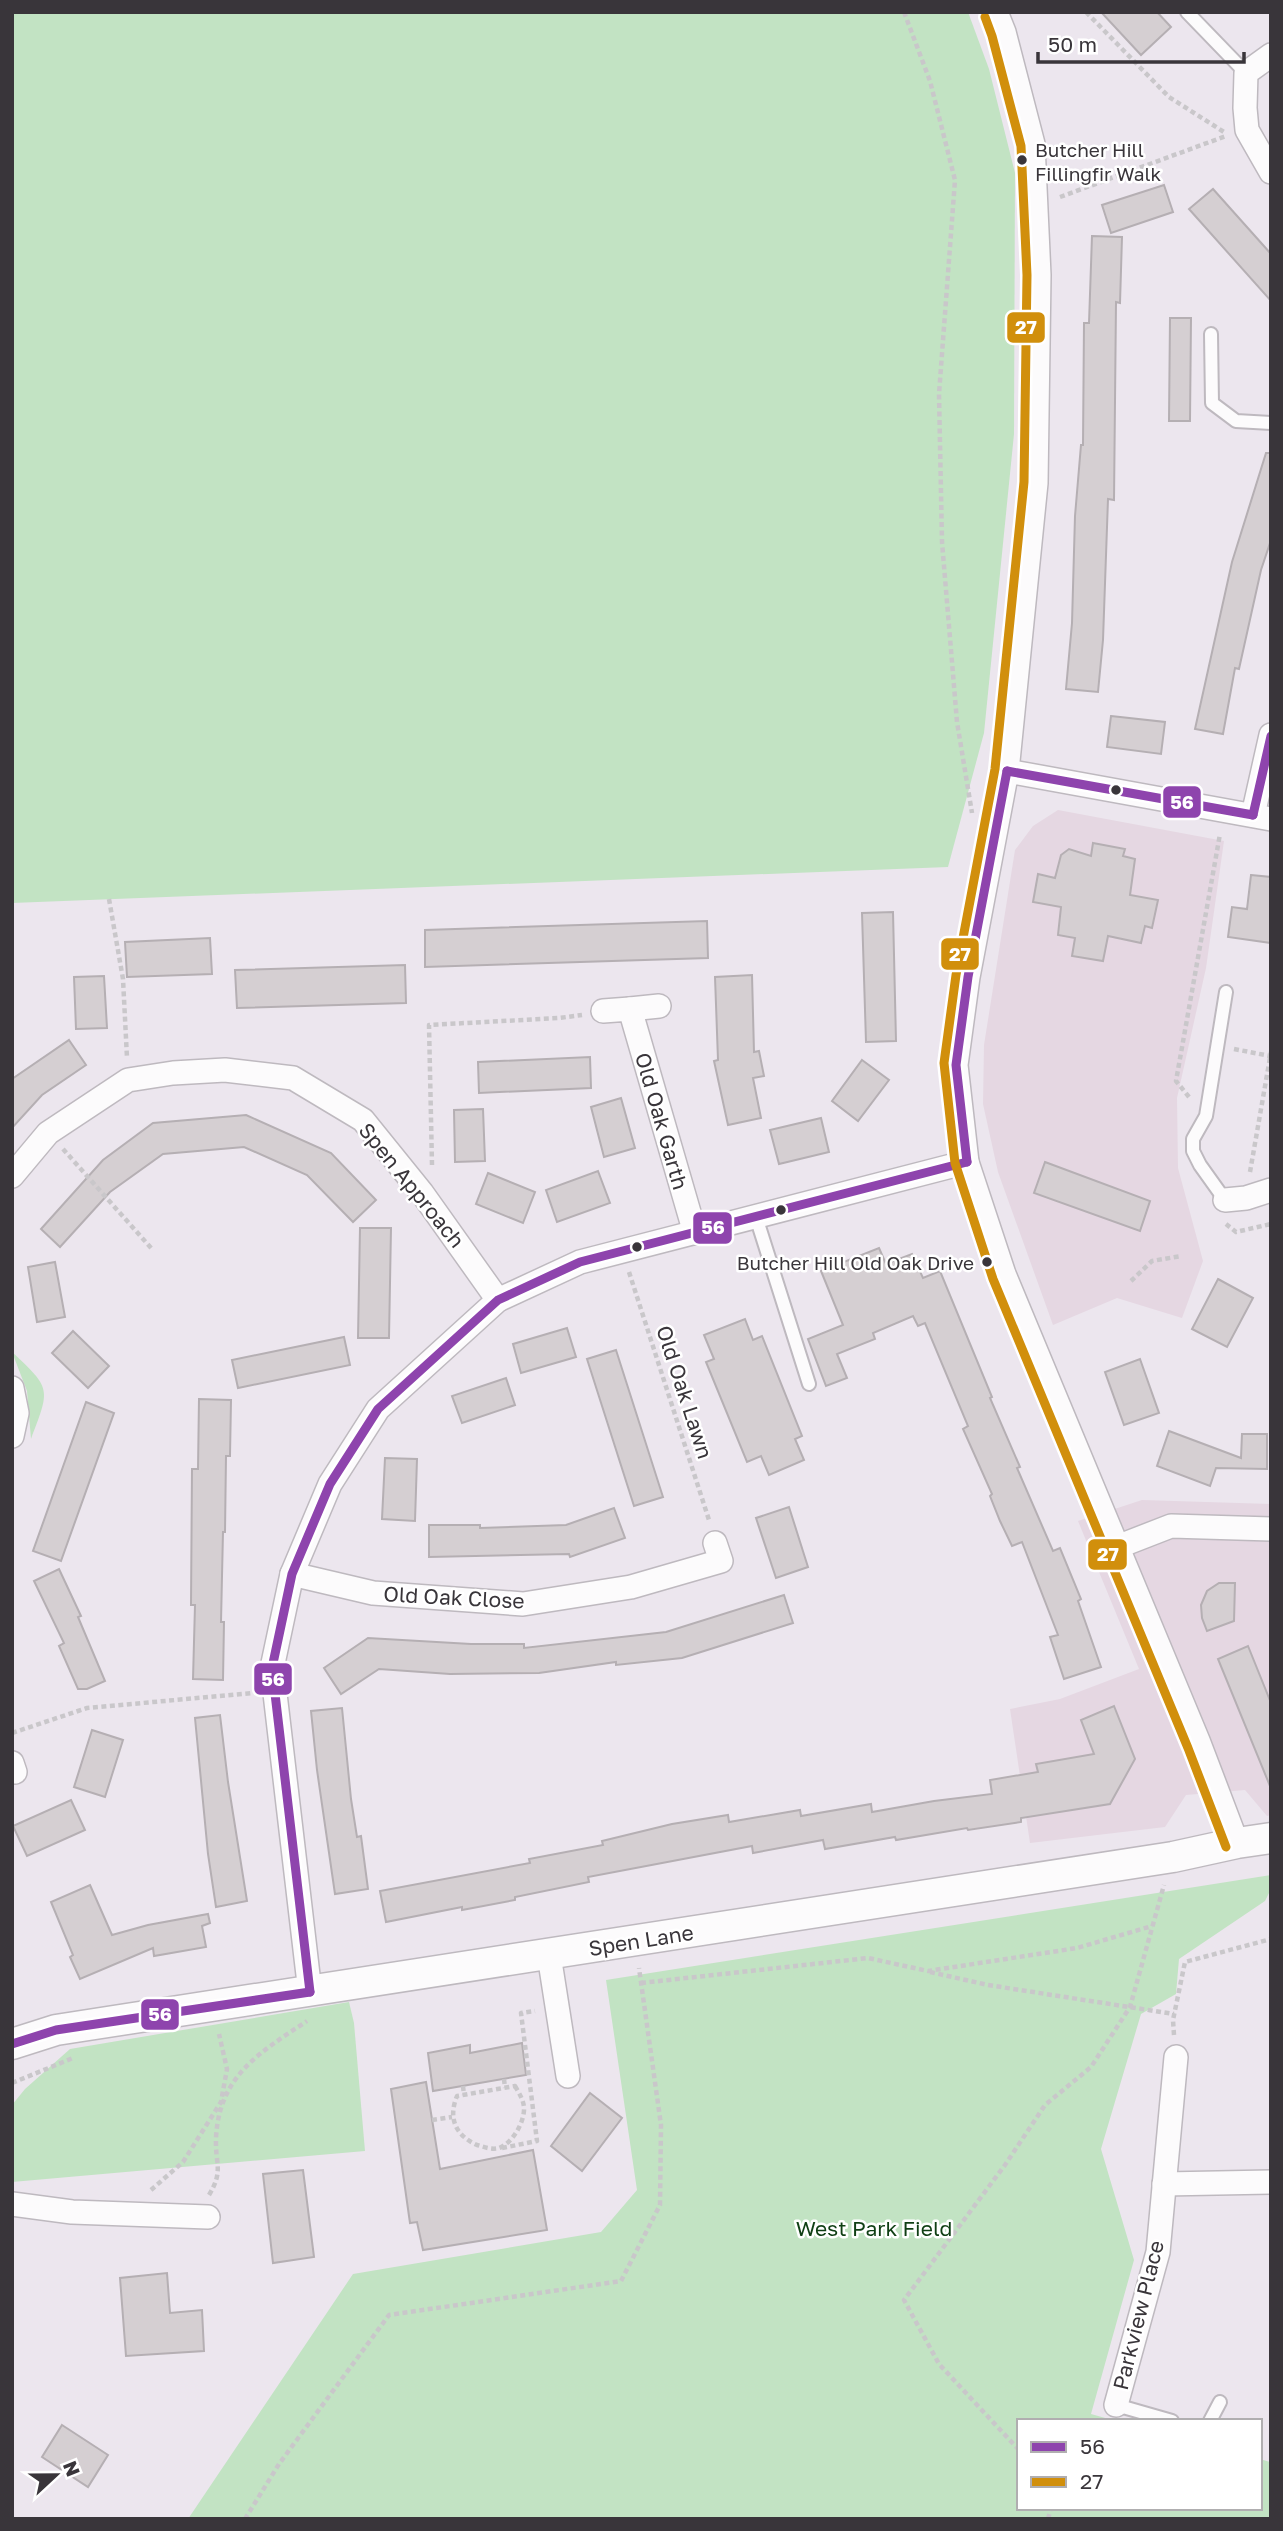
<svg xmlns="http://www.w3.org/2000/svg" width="1283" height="2531" viewBox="0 0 1283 2531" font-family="'Golos Text',sans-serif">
<rect width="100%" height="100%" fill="#ece6ee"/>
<g fill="#e5d7e2">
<path d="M 1058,810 L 1224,841 L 1206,968 L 1177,1098 L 1178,1168 L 1203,1261 L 1182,1318 L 1117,1298 L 1053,1325 L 998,1172 L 983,1104 L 984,1045 L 1015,850 L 1033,826 Z"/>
<path d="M 1142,1500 L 1271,1504 L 1271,1815 L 1267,1816 L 1245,1790 L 1186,1795 L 1165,1827 L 1030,1843 L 1010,1709 L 1060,1699 L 1139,1669 L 1078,1521 Z"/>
</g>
<g fill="#c2e3c3">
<path d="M 12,12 L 968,12 L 989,69 L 1015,173 L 1014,434 L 984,733 L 948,867 L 12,903 Z"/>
<path d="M 12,1352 C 52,1389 50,1389 31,1439 L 27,1391 Z"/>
<path d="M 1271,1875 L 1271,1889 L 1265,1901 L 1179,1959 L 1176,1994 L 1141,2014 L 1101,2149 L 1134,2260 L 1091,2414 L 1116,2421 L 1019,2421 L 1019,2508 L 1260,2508 L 1260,2459 L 1270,2462 L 1271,2459 L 1271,2519 L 188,2519 L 353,2274 L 601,2232 L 637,2190 L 606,1980 Z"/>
<path d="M 349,2002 L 354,2023 L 365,2151 L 12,2182 L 12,2105 L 25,2089 L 70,2049 Z"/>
</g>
<g fill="#d5cfd2" stroke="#b5afb3" stroke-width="2">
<path d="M 1101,12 L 1157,12 L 1171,27 L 1141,55 Z"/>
<path d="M 1164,185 L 1173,212 L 1111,233 L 1102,205 Z"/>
<path d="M 1213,189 L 1271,254 L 1271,301 L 1189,209 Z"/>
<path d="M 1092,236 L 1122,237 L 1120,303 L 1116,302 L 1114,500 L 1108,499 L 1103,640 L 1098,692 L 1066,689 L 1072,623 L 1075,516 L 1081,445 L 1083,445 L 1084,323 L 1089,323 Z"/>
<path d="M 1170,318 L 1191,318 L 1190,421 L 1169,421 Z"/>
<path d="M 1266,453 L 1271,453 L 1271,540 L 1261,570 L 1239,669 L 1235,668 L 1223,734 L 1195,729 L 1232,562 Z"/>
<path d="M 1111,716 L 1165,722 L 1161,754 L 1107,747 Z"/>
<path d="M 1093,843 L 1125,849 L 1123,856 L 1135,859 L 1130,895 L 1158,900 L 1152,928 L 1145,926 L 1141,943 L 1108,936 L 1103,961 L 1072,956 L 1075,938 L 1058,935 L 1061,907 L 1033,902 L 1038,874 L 1055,878 L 1061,855 L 1069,849 L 1091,856 Z"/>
<path d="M 1251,875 L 1271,877 L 1271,943 L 1228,937 L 1232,907 L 1247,909 Z"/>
<path d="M 893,912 L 896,1041 L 866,1042 L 862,913 Z"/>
<path d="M 707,921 L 708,958 L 425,967 L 425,930 Z"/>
<path d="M 210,938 L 212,974 L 127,977 L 125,942 Z"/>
<path d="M 405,965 L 406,1003 L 237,1008 L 235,970 Z"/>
<path d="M 752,975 L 754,1052 L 759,1051 L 764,1076 L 753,1078 L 761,1118 L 728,1125 L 714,1061 L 718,1060 L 715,977 Z"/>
<path d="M 104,976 L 107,1028 L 76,1029 L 74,977 Z"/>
<path d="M 69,1040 L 86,1065 L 42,1095 L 12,1128 L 12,1079 Z"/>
<path d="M 590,1057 L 591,1088 L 479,1093 L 478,1062 Z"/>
<path d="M 862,1060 L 889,1080 L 858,1121 L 832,1101 Z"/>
<path d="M 621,1098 L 635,1148 L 604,1157 L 591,1107 Z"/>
<path d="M 483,1109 L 485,1161 L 455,1162 L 454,1110 Z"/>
<path d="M 246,1115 L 331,1153 L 376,1200 L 353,1222 L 307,1175 L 244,1147 L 163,1154 L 110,1192 L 60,1247 L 41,1229 L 103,1160 L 153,1123 Z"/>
<path d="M 821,1118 L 829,1152 L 779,1164 L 770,1130 Z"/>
<path d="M 1045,1162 L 1150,1201 L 1140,1231 L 1034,1193 Z"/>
<path d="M 598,1171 L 610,1203 L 557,1222 L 546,1190 Z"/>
<path d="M 488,1173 L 535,1192 L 523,1223 L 476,1204 Z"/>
<path d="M 360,1228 L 391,1228 L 389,1338 L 358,1338 Z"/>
<path d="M 879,1248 L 886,1264 L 912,1254 L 923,1278 L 940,1271 L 992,1397 L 990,1398 L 1020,1467 L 1017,1468 L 1053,1551 L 1060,1548 L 1081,1599 L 1078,1601 L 1101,1667 L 1064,1679 L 1050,1637 L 1058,1635 L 1022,1542 L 1012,1546 L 1000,1521 L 990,1496 L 992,1494 L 963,1429 L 968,1426 L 925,1323 L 918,1326 L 913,1316 L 873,1333 L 875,1339 L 837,1354 L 847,1378 L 826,1386 L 808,1339 L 843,1325 L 821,1271 Z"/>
<path d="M 55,1262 L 65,1317 L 37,1322 L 28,1267 Z"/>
<path d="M 1218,1279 L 1253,1298 L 1227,1347 L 1192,1329 Z"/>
<path d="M 745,1319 L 753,1340 L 762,1336 L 802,1436 L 795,1439 L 804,1460 L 769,1475 L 761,1456 L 747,1462 L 706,1362 L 714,1359 L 704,1335 Z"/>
<path d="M 567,1328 L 576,1357 L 521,1373 L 513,1344 Z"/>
<path d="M 73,1331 L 109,1366 L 88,1388 L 52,1353 Z"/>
<path d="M 344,1337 L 350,1365 L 238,1388 L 232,1360 Z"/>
<path d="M 616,1350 L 663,1497 L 634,1506 L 587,1359 Z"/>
<path d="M 1140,1359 L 1159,1413 L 1124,1425 L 1105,1372 Z"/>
<path d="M 506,1378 L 515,1405 L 462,1423 L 452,1396 Z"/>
<path d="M 199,1399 L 231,1400 L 230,1456 L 226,1456 L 225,1532 L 223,1532 L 222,1576 L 221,1622 L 224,1622 L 223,1680 L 193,1679 L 195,1605 L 191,1605 L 192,1469 L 198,1469 Z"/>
<path d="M 86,1402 L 114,1413 L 61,1561 L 33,1551 Z"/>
<path d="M 1169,1431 L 1241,1458 L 1242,1434 L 1267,1434 L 1267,1469 L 1216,1468 L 1210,1486 L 1157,1466 Z"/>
<path d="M 385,1458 L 417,1459 L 415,1521 L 382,1519 Z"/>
<path d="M 789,1507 L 808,1567 L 776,1578 L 756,1518 Z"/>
<path d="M 614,1508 L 625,1538 L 570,1557 L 569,1554 L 429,1557 L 429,1525 L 480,1525 L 480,1528 L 566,1525 Z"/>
<path d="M 59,1569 L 81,1616 L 78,1617 L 105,1681 L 87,1689 L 78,1689 L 59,1646 L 64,1643 L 34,1581 Z"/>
<path d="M 1219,1583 L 1235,1583 L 1234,1621 L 1207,1631 L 1202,1618 L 1201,1605 L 1207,1591 Z"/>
<path d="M 784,1595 L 793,1623 L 682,1658 L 616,1665 L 616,1662 L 539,1673 L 450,1674 L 379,1669 L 341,1694 L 324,1668 L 368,1638 L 471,1644 L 524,1644 L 524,1648 L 666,1632 Z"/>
<path d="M 1248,1646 L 1271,1703 L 1270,1786 L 1218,1659 Z"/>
<path d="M 1114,1706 L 1135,1759 L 1110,1804 L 1021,1818 L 1021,1822 L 968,1830 L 967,1828 L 896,1840 L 895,1837 L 825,1849 L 823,1840 L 753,1853 L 752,1846 L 588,1877 L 589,1882 L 515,1897 L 515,1900 L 462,1910 L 462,1907 L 386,1922 L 380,1891 L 530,1863 L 529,1859 L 603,1845 L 602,1841 L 672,1824 L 728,1815 L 729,1822 L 800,1810 L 801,1816 L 871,1804 L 872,1812 L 934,1801 L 992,1794 L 990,1780 L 1038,1772 L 1036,1764 L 1094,1754 L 1081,1720 Z"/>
<path d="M 342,1708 L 351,1799 L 357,1837 L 361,1836 L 368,1889 L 335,1894 L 317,1770 L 311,1711 Z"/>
<path d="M 220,1715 L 228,1782 L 247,1901 L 216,1907 L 208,1854 L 195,1718 Z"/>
<path d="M 92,1730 L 123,1740 L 105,1797 L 74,1787 Z"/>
<path d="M 71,1800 L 85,1830 L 27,1856 L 13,1826 Z"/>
<path d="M 90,1885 L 112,1935 L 148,1925 L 208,1914 L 210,1923 L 202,1926 L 206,1947 L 154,1956 L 153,1948 L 80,1979 L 70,1957 L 73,1955 L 51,1902 Z"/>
<path d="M 522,2043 L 526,2075 L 433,2091 L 428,2053 L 470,2045 L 470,2053 Z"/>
<path d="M 426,2082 L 440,2169 L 533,2150 L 547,2230 L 423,2250 L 417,2222 L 410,2223 L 391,2089 Z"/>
<path d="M 590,2093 L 622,2118 L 582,2171 L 551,2146 Z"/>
<path d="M 303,2170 L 314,2257 L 273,2263 L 263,2174 Z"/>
<path d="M 167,2273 L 170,2313 L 202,2310 L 204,2351 L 126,2356 L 120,2278 Z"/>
<path d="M 62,2425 L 108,2455 L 88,2487 L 42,2457 Z"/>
</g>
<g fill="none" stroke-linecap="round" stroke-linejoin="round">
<defs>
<g id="service">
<path d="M 1187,12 L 1246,73"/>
<path d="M 1211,334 L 1212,403 L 1236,421 L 1271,423"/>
<path d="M 1225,1200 L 1200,1165 L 1193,1151 L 1193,1139 L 1206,1116 L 1226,992"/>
<path d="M 756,1217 L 809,1384"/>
<path d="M 1116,2405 L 1172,2421"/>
<path d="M 1210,2421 L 1220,2402"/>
</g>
<g id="minor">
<path d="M 996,12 L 1004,32 L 1033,144 L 1039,275 L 1036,483 L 1007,771 L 968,977 L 956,1065 L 967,1162 L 1004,1274 L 1199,1743 L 1237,1843"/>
<path d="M 1271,55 L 1246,73 L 1245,108 L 1247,130 L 1271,172"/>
<path d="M 1007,771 L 1271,819"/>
<path d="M 1253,815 L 1271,735"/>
<path d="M 630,1009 L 659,1006"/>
<path d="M 603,1011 L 630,1009 L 695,1233"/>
<path d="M 12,1176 L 48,1133 L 128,1080 L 173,1073 L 225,1070 L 293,1078 L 363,1120 L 422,1193 L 498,1300"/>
<path d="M 1225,1200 L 1246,1198 L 1271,1190"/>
<path d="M 12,1388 L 17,1413 L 12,1436"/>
<path d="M 1117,1547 L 1171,1526 L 1271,1529"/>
<path d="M 292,1574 L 373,1593 L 523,1604 L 631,1587 L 721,1561 L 715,1543"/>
<path d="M 12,1763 L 15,1772"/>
<path d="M 549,1955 L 568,2076"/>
<path d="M 310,1992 L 272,1668 L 292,1574 L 330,1484 L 378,1409 L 498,1300 L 580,1262 L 967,1162"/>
<path d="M 1164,2184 L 1271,2182"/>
<path d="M 12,2204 L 72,2212 L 208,2217"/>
<path d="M 1116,2405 L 1158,2252 L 1176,2057"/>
</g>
<path id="tertiary" d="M 12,2044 L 56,2030 L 1173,1857 L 1237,1843 L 1271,1838"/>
</defs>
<use href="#service" stroke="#beb9bf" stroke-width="16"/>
<use href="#minor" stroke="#beb9bf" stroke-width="26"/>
<use href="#tertiary" stroke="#beb9bf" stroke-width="33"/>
<g stroke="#c9c7ca" stroke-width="4.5" stroke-dasharray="5 3.5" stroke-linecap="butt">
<path d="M 904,12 L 930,81 L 955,180 L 939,394 L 942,542 L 957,722 L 972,813"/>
<path d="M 1086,12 L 1169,97 L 1224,132"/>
<path d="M 1060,197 L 1226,136"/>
<path d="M 109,899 L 123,979 L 127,1058"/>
<path d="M 1234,1049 L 1270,1056"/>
<path d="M 1189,1097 L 1176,1081 L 1220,834"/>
<path d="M 63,1149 L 152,1249"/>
<path d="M 432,1165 L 429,1025 L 559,1018 L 582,1015"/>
<path d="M 1250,1172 L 1271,1052"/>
<path d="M 1226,1224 L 1236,1232 L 1271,1224"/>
<path d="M 629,1272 L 709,1520"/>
<path d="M 1131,1281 L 1152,1261 L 1181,1256"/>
<path d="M 12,1733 L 87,1708 L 253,1693"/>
<path d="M 930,1972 L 988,1985 L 1174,2014"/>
<path d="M 641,1983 L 868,1958 L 928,1971 L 1077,1948 L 1152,1926"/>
<path d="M 1174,2035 L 1173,2020 L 1185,1962 L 1271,1939"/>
<path d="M 504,2079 L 505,2088"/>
<path d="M 12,2083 L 73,2058"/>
<path d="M 463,2086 L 464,2095"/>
<path d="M 515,2086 C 519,2093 523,2099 524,2107 C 525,2121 513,2143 499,2148 C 492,2150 484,2147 477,2145 C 455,2135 448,2118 457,2096 Z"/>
<path d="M 432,2120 L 452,2117"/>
<path d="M 502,2148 L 537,2141 L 521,2013 L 535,2011"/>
<path d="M 151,2190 L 183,2162 L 221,2102 L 227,2069 L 219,2034"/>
<path d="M 209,2195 C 224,2170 215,2165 216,2138 C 219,2076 259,2053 307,2021"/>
<path d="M 1019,2450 L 939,2364 L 904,2300 L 1005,2165 L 1045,2105 L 1091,2067 L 1130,2007 L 1164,1885"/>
<path d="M 245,2519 L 279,2464 L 389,2315 L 621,2281 L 660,2205 L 661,2125 L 639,1968"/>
<path d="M 1048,2519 L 1051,2508"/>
</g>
<use href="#service" stroke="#fcfbfc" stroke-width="12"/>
<use href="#minor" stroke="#fcfbfc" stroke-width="23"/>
<use href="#tertiary" stroke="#fcfbfc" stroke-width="30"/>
<defs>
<g id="bus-1">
<path d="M 1007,771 L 1253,815"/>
<path d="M 1253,815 L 1271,736"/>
<path d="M 967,1162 L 956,1065 L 968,977 L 1007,771"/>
<path d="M 310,1992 L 272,1668 L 292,1574 L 330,1484 L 378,1409 L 498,1300 L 580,1262 L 967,1162"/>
<path d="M 12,2044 L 56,2030 L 310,1992"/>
</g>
<path id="bus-2" d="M 985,17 L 992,36 L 1021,146 L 1027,275 L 1024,482 L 995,769 L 956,975 L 944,1063 L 955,1163 L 993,1279 L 1188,1748 L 1226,1847"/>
</defs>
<use href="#bus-1" stroke="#fff" stroke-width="14"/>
<use href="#bus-2" stroke="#fff" stroke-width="14"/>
<use href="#bus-1" stroke="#8e44ad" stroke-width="9"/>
<use href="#bus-2" stroke="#d18f0c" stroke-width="9"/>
</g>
<g fill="#39353a" stroke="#fff" stroke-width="2.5">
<circle cx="1022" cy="160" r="6"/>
<circle cx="1116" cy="790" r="6"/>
<circle cx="781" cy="1210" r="6"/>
<circle cx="637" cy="1247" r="6"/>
<circle cx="987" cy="1262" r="6"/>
</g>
<g text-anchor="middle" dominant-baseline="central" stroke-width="5" stroke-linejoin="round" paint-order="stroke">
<g font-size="19" fill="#39353a" stroke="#fff" text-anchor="start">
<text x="1035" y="149">Butcher Hill<tspan x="1035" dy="24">Fillingfir Walk</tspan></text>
<text x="974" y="1262" text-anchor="end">Butcher Hill Old Oak Drive</text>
</g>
<g font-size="21" fill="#39353a" stroke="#fff">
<text transform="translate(662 1121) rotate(74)">Old Oak Garth</text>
<text transform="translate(412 1185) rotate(51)">Spen Approach</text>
<text transform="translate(685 1392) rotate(72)">Old Oak Lawn</text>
<text transform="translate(454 1597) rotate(3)">Old Oak Close</text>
<text transform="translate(641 1940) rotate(-9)">Spen Lane</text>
<text transform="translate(1138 2315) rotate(-76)">Parkview Place</text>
</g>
<g font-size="21" fill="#0f3f14" stroke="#fff">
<text x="874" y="2228">West Park Field</text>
</g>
</g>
<g stroke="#fff" stroke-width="2.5">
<rect x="1006" y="311" width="40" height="33" rx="7" fill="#d18f0c"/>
<rect x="1162" y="785" width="40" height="34" rx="7" fill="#8e44ad"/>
<rect x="940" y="937" width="40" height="34" rx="7" fill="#d18f0c"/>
<rect x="692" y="1211" width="41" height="34" rx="7" fill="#8e44ad"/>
<rect x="1087" y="1538" width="41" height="33" rx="7" fill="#d18f0c"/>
<rect x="253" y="1662" width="40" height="34" rx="7" fill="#8e44ad"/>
<rect x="140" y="1998" width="40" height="33" rx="7" fill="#8e44ad"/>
</g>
<g font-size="19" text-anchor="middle" font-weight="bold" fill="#fff">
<text x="1026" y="334">27</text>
<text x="1182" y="809">56</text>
<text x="960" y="961">27</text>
<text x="713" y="1234">56</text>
<text x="1108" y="1561">27</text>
<text x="273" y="1686">56</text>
<text x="160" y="2021">56</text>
</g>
<rect width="1283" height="2531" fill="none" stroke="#39353a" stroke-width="28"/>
<rect x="1017" y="2419" width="245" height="91" fill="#ffffff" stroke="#b0aeb0" stroke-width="2"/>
<rect x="1031" y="2442" width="35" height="10" fill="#8e44ad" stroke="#b0aeb0" stroke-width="2"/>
<text x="1080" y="2454" font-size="21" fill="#39353a">56</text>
<rect x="1031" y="2477" width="35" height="10" fill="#d18f0c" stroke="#b0aeb0" stroke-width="2"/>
<text x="1080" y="2489" font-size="21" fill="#39353a">27</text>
<g transform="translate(56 2475) rotate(68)" stroke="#ffffff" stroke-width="5" paint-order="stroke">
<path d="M0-5L12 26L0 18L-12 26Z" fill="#39353a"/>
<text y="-10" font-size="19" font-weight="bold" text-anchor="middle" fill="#39353a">N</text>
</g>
<path d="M1038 52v10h206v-10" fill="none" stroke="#39353a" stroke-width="3.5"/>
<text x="1048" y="52" font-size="21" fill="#39353a" stroke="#ffffff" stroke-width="5" paint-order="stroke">50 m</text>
</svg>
